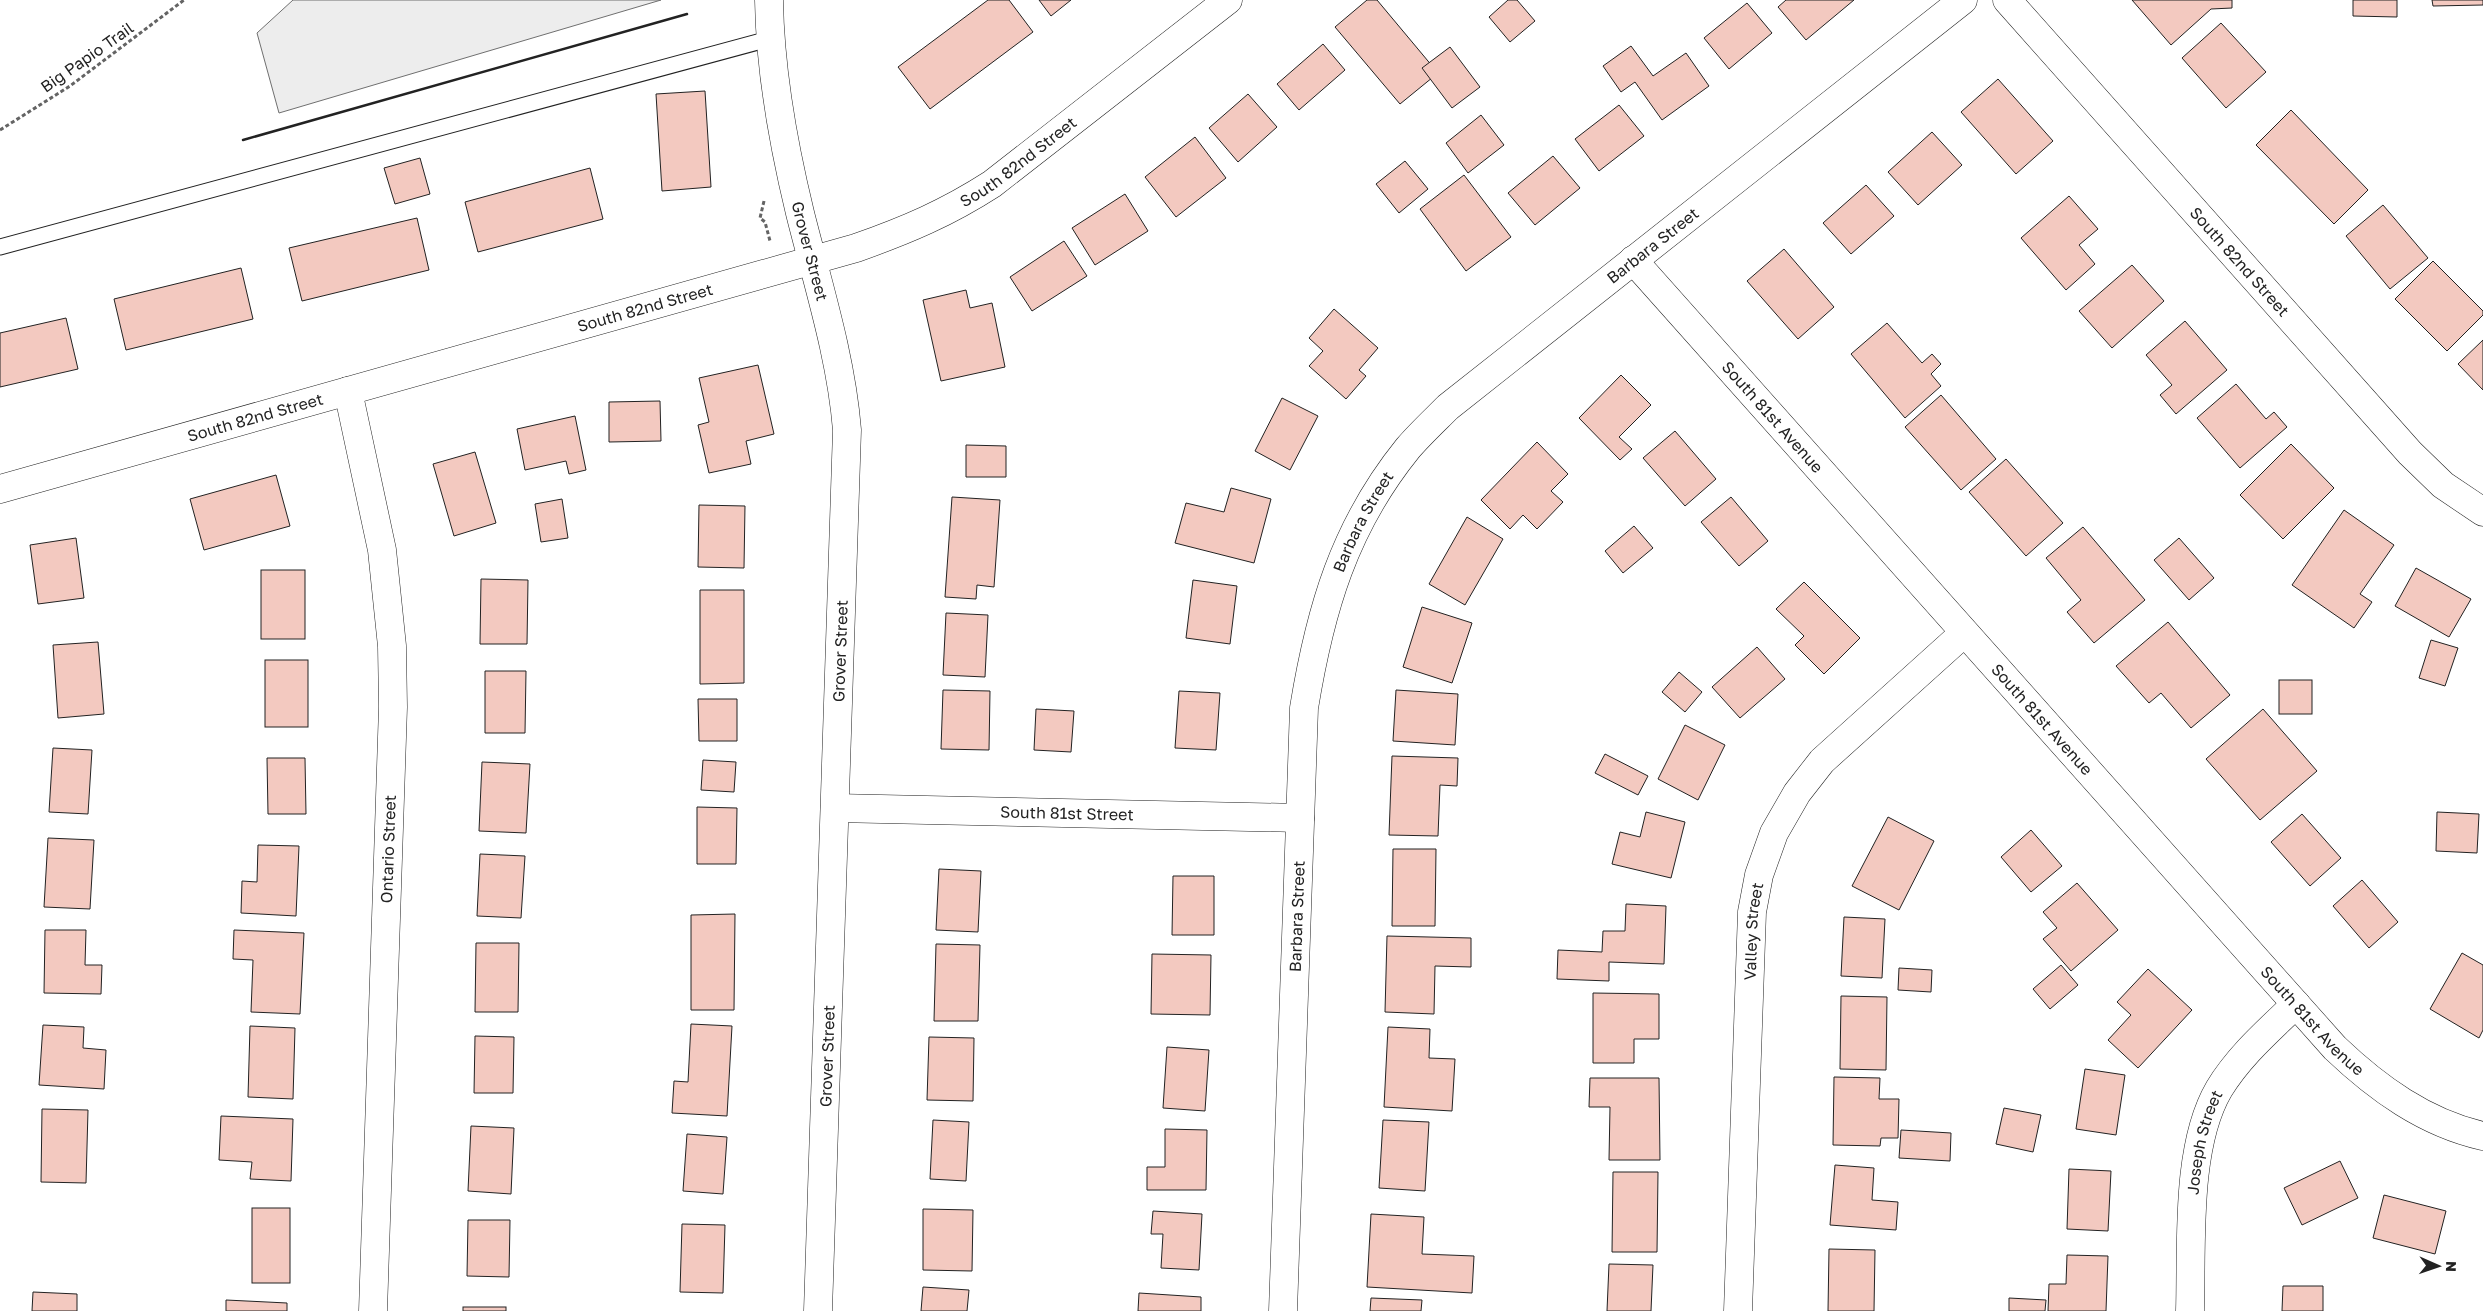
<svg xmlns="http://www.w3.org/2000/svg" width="2483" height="1311" viewBox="0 0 2483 1311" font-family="'Golos Text',sans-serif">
<rect width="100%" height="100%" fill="#fff"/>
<path fill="#ededed" stroke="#6f6f6f" d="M 293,0 L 661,0 L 279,113 L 257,33 Z"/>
<g fill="#f3c9c0" stroke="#222">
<path d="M 988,0 L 1009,0 L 1033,32 L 930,109 L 898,67 Z"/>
<path d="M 1039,0 L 1071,0 L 1051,16 Z"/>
<path d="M 1367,0 L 1377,0 L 1438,73 L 1400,104 L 1335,27 Z"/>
<path d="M 1508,0 L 1517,0 L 1535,21 L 1510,42 L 1489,17 Z"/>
<path d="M 1786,0 L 1854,0 L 1806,40 L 1778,7 Z"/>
<path d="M 2132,0 L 2232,0 L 2232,8 L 2211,9 L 2171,45 Z"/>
<path d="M 2353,0 L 2397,0 L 2397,17 L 2353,16 Z"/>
<path d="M 2432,0 L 2483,0 L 2483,5 L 2433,6 Z"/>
<path d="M 1747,3 L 1772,33 L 1729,69 L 1704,38 Z"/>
<path d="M 2221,23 L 2266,72 L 2226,108 L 2182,58 Z"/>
<path d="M 1323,44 L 1345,70 L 1299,110 L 1277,84 Z"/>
<path d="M 1631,46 L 1653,76 L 1686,53 L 1709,86 L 1662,120 L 1635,82 L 1621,92 L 1603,66 Z"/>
<path d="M 1450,47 L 1480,87 L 1452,108 L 1422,68 Z"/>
<path d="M 1998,79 L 2053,141 L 2016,174 L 1961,112 Z"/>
<path d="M 705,91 L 711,187 L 662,191 L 656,94 Z"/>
<path d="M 1248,94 L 1277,127 L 1238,162 L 1209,128 Z"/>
<path d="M 1619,105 L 1644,136 L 1599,171 L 1575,139 Z"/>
<path d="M 2291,110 L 2368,190 L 2334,224 L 2256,145 Z"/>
<path d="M 1481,115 L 1504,145 L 1468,173 L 1446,143 Z"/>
<path d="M 1932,132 L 1962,165 L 1918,205 L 1888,172 Z"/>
<path d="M 1195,137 L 1226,178 L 1176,217 L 1145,177 Z"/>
<path d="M 1553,156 L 1580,188 L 1535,225 L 1508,193 Z"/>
<path d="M 420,158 L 430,194 L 395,204 L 384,168 Z"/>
<path d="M 1405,161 L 1428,189 L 1399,213 L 1376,184 Z"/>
<path d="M 590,168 L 603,219 L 478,252 L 465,202 Z"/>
<path d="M 1464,175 L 1511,237 L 1466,271 L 1420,209 Z"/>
<path d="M 1866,185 L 1894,216 L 1851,254 L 1823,223 Z"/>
<path d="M 1125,194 L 1148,231 L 1095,265 L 1072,228 Z"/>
<path d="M 2069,196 L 2098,229 L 2079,245 L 2095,264 L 2066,290 L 2021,238 Z"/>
<path d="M 2383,205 L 2428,258 L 2390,289 L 2346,236 Z"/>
<path d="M 417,218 L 429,270 L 302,301 L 289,248 Z"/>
<path d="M 1064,241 L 1087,276 L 1032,311 L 1010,277 Z"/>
<path d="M 1784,249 L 1834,307 L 1798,339 L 1747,281 Z"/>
<path d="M 2433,261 L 2483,311 L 2483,315 L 2447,351 L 2395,299 Z"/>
<path d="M 2132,265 L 2164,301 L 2112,348 L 2079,311 Z"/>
<path d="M 241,268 L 253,319 L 126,350 L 114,299 Z"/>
<path d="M 966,290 L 970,308 L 992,303 L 1005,367 L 941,381 L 923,300 Z"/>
<path d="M 1334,309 L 1378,348 L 1359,370 L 1366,376 L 1346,399 L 1309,366 L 1323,351 L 1309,338 Z"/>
<path d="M 66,318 L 78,369 L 0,387 L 0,333 Z"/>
<path d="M 2185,321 L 2227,370 L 2176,414 L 2160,395 L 2172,385 L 2146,355 Z"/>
<path d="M 1887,323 L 1922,363 L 1932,354 L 1941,364 L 1931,374 L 1941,386 L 1905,418 L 1851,354 Z"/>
<path d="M 2483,340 L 2483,390 L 2458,364 Z"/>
<path d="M 758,365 L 774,434 L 746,441 L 751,464 L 709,473 L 698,425 L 709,422 L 699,378 Z"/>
<path d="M 1621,375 L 1651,405 L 1619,437 L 1632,449 L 1620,460 L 1579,418 Z"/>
<path d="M 2236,384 L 2266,419 L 2274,412 L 2287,427 L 2240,468 L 2197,418 Z"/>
<path d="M 1941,395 L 1996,459 L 1961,490 L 1905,427 Z"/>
<path d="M 1282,398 L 1318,416 L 1290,470 L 1255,451 Z"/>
<path d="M 660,401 L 661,441 L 609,442 L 609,402 Z"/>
<path d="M 575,416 L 586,470 L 569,474 L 566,461 L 525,470 L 517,429 Z"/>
<path d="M 1675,431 L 1716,479 L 1685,506 L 1643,458 Z"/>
<path d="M 1537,442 L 1568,474 L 1551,491 L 1563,502 L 1537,529 L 1523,515 L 1510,529 L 1481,500 Z"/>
<path d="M 2291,444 L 2334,488 L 2283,539 L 2240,495 Z"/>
<path d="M 966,445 L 1006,446 L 1006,477 L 966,477 Z"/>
<path d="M 475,452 L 496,523 L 454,536 L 433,464 Z"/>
<path d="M 2006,459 L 2063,523 L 2026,556 L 1969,492 Z"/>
<path d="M 276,475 L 290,526 L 204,550 L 190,499 Z"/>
<path d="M 1231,488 L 1271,499 L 1254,563 L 1175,543 L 1186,503 L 1224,512 Z"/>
<path d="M 952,497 L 1000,500 L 994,587 L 977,585 L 976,599 L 945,597 Z"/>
<path d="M 1731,497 L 1768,541 L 1739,566 L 1701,522 Z"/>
<path d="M 562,499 L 568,538 L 541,542 L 535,504 Z"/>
<path d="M 699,505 L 745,506 L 744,568 L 698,567 Z"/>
<path d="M 2344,510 L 2394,545 L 2360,594 L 2372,602 L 2354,628 L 2292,585 Z"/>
<path d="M 1467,517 L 1503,539 L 1465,605 L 1429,584 Z"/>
<path d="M 1634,526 L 1653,548 L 1623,573 L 1605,551 Z"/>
<path d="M 2083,527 L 2145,600 L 2094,643 L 2067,612 L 2081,600 L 2046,558 Z"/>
<path d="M 76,538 L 84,598 L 38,604 L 30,545 Z"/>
<path d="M 2179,538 L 2214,578 L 2189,600 L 2154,560 Z"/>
<path d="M 2416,568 L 2471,599 L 2449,637 L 2395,606 Z"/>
<rect x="261" y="570" width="44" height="69"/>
<path d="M 481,579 L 528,580 L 527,644 L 480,644 Z"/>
<path d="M 1193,580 L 1237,586 L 1230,644 L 1186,638 Z"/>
<path d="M 1804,582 L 1860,638 L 1824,674 L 1795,645 L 1804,636 L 1776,609 Z"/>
<path d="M 700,590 L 744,590 L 744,683 L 700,684 Z"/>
<path d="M 1422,607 L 1472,623 L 1452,683 L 1403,667 Z"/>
<path d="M 946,613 L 988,615 L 985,677 L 943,675 Z"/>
<path d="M 2168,622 L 2230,695 L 2191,728 L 2161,693 L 2149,703 L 2116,666 Z"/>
<path d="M 2431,640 L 2458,648 L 2445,686 L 2419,678 Z"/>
<path d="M 98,642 L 104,714 L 58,718 L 53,645 Z"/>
<path d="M 1757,647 L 1785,679 L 1740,718 L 1712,687 Z"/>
<rect x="265" y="660" width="43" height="67"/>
<path d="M 485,671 L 526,671 L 525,733 L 485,733 Z"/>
<path d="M 1679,672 L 1702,692 L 1685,712 L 1662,692 Z"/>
<rect x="2279" y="680" width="33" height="34"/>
<path d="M 943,690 L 990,691 L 989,750 L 941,749 Z"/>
<path d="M 1396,690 L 1458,694 L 1455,745 L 1393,741 Z"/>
<path d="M 1179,691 L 1220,693 L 1216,750 L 1175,748 Z"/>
<path d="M 698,699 L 737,699 L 737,741 L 699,741 Z"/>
<path d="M 1036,709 L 1074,711 L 1071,752 L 1034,750 Z"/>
<path d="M 2263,709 L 2317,771 L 2260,820 L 2206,759 Z"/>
<path d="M 1685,725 L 1725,745 L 1698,800 L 1658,779 Z"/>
<path d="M 53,748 L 92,750 L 88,814 L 49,812 Z"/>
<path d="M 1605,754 L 1648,776 L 1638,795 L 1595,773 Z"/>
<path d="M 1392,756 L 1458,758 L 1457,786 L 1440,785 L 1438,836 L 1389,835 Z"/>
<path d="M 267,758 L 305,758 L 306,814 L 268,814 Z"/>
<path d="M 703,760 L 736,762 L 734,792 L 701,790 Z"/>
<path d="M 482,762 L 530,764 L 526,833 L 479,831 Z"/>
<path d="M 697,807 L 737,808 L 736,864 L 697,864 Z"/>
<path d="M 1646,812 L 1685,822 L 1671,878 L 1612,864 L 1620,832 L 1640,837 Z"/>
<path d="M 2437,812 L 2479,814 L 2477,853 L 2436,851 Z"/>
<path d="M 2302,814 L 2341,858 L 2310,886 L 2271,842 Z"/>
<path d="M 1888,817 L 1934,841 L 1899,910 L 1852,886 Z"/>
<path d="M 2031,830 L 2062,866 L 2031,892 L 2001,857 Z"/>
<path d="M 48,838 L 94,840 L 90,909 L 44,907 Z"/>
<path d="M 258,845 L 299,846 L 296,916 L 241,913 L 242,881 L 257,882 Z"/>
<path d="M 1393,849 L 1436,849 L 1435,926 L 1392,926 Z"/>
<path d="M 480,854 L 525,856 L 521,918 L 477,916 Z"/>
<path d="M 939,869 L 981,871 L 978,932 L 936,930 Z"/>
<path d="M 1173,876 L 1214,876 L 1214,935 L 1172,935 Z"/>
<path d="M 2362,880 L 2398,922 L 2369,948 L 2333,906 Z"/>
<path d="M 2077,883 L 2118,930 L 2071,971 L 2043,939 L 2057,928 L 2043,912 Z"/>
<path d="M 1626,904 L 1666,906 L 1664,964 L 1609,962 L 1609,981 L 1557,979 L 1558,950 L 1602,952 L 1603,931 L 1625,931 Z"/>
<path d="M 735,914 L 734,1010 L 691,1010 L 691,915 Z"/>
<path d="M 1844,917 L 1885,919 L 1882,978 L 1841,976 Z"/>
<path d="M 45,930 L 86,930 L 85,965 L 102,965 L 101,994 L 44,993 Z"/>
<path d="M 234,930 L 304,933 L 300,1014 L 251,1012 L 253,960 L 233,959 Z"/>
<path d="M 1387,936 L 1471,938 L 1471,967 L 1435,966 L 1434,1014 L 1385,1012 Z"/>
<path d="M 476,943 L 519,943 L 518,1012 L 475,1012 Z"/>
<path d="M 936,944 L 980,945 L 978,1021 L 934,1021 Z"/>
<path d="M 2462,953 L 2483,965 L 2483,1030 L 2479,1038 L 2430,1009 Z"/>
<path d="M 1152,954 L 1211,955 L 1210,1015 L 1151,1014 Z"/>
<path d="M 2061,965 L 2078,985 L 2050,1009 L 2033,989 Z"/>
<path d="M 1899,968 L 1932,970 L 1931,992 L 1898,990 Z"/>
<path d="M 2148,969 L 2192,1010 L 2138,1068 L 2108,1040 L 2131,1015 L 2117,1002 Z"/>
<path d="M 1593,993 L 1659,994 L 1659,1039 L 1634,1039 L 1634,1063 L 1593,1063 Z"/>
<path d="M 1841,996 L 1887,997 L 1886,1070 L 1840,1069 Z"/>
<path d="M 691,1024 L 732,1026 L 727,1116 L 672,1113 L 674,1081 L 688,1082 Z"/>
<path d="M 43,1025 L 84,1027 L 83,1048 L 106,1050 L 104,1089 L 39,1085 Z"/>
<path d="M 250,1026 L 295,1028 L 293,1099 L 248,1097 Z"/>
<path d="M 1388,1027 L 1430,1029 L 1429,1058 L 1455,1059 L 1452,1111 L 1384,1107 Z"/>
<path d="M 475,1036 L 514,1037 L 513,1093 L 474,1093 Z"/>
<path d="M 929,1037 L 974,1038 L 973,1101 L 927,1100 Z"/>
<path d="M 1167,1047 L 1209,1050 L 1205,1111 L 1163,1108 Z"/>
<path d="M 2085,1069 L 2125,1075 L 2116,1135 L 2076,1129 Z"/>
<path d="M 1834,1077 L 1880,1078 L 1879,1099 L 1899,1099 L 1898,1138 L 1881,1138 L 1880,1146 L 1833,1145 Z"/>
<path d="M 1590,1078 L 1659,1078 L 1660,1160 L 1609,1160 L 1610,1107 L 1589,1107 Z"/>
<path d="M 2004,1108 L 2041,1115 L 2033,1152 L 1996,1144 Z"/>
<path d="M 42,1109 L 88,1110 L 86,1183 L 41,1182 Z"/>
<path d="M 221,1116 L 293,1119 L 291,1181 L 250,1179 L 252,1162 L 219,1160 Z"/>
<path d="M 933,1120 L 969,1122 L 966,1181 L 930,1179 Z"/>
<path d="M 1383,1120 L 1429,1122 L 1425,1191 L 1379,1188 Z"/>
<path d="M 471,1126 L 514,1128 L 511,1194 L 468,1191 Z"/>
<path d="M 1165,1129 L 1207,1130 L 1206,1190 L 1147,1190 L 1147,1167 L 1165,1167 Z"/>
<path d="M 1901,1130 L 1951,1133 L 1950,1161 L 1899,1158 Z"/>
<path d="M 687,1134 L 727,1137 L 723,1194 L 683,1191 Z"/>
<path d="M 2340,1161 L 2358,1198 L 2302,1225 L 2284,1188 Z"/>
<path d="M 1835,1165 L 1874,1168 L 1872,1200 L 1898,1202 L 1896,1230 L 1830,1225 Z"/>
<path d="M 2069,1169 L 2111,1171 L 2108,1231 L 2067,1229 Z"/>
<path d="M 1613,1172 L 1658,1172 L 1657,1252 L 1612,1252 Z"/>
<path d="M 2384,1195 L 2446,1211 L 2435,1254 L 2373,1238 Z"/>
<rect x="252" y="1208" width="38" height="75"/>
<path d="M 923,1209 L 973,1210 L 972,1271 L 923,1270 Z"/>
<path d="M 1153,1211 L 1202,1214 L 1199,1270 L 1161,1268 L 1163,1234 L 1151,1234 Z"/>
<path d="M 1371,1214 L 1424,1217 L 1422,1254 L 1474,1256 L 1472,1293 L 1367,1287 Z"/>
<path d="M 468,1220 L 510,1220 L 509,1277 L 467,1276 Z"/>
<path d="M 682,1224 L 725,1225 L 723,1293 L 680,1292 Z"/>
<path d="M 1829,1249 L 1875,1250 L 1874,1311 L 1828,1311 Z"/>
<path d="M 2067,1255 L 2108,1256 L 2106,1311 L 2048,1311 L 2049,1284 L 2066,1284 Z"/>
<path d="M 1609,1264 L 1653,1265 L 1651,1311 L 1607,1311 Z"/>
<path d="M 2283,1286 L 2323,1286 L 2323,1311 L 2282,1311 Z"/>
<path d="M 923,1287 L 969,1290 L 967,1311 L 921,1311 Z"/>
<path d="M 33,1292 L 77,1294 L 77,1311 L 32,1311 Z"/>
<path d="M 1139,1293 L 1201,1297 L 1201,1311 L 1138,1311 Z"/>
<path d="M 1371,1298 L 1422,1300 L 1421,1311 L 1370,1311 Z"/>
<path d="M 2009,1298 L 2046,1300 L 2045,1311 L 2009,1311 Z"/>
<path d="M 226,1300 L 287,1303 L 287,1311 L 226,1311 Z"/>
<rect x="463" y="1307" width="43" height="4"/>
</g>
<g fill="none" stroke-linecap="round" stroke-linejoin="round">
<defs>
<path id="service" d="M 0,247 L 769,39"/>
<g id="minor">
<path id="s1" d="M 2007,0 L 2410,453 L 2443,485 L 2483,512"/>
<path id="s2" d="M 1633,260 L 2335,1048 C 2377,1088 2425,1123 2483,1136"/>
<path d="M 348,391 L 382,550 L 392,646 L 393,707 L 373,1311"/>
<path id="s3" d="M 0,489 L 856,248 C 907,230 947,213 992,184 L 1228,0"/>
<path id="s4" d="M 835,808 L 1300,818"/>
<path id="s5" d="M 1283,1311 L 1304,708 C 1320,610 1344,527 1408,448 C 1420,434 1435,420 1448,407 L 1963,0"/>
<path id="s6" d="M 1738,1311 L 1752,912 L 1759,875 L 1774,833 L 1797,793 L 1822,761 L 1964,633"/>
<path id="s7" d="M 2190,1311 C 2192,1245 2185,1147 2219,1089 C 2239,1056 2268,1031 2296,1004"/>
</g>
<g id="tertiary">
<path id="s8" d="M 769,0 C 770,72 783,143 800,213 C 818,285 841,356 847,430 L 818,1311"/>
</g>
</defs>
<use href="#service" stroke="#222" stroke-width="17"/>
<use href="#minor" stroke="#222" stroke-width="29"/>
<use href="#tertiary" stroke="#222" stroke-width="29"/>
<g stroke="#646464" stroke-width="3" stroke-dasharray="4 2.5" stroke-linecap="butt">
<path d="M 0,130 L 70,86 L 184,0"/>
<path d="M 764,201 L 760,218 L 765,222 L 770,241"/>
</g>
<use href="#service" stroke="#fff" stroke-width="15"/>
<use href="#minor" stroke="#fff" stroke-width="28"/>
<use href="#tertiary" stroke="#fff" stroke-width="28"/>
<path stroke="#222" stroke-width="2.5" d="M 243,140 L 687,14"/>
</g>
<g text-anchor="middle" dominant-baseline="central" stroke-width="4" stroke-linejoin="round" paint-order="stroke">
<g font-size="16" fill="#222" stroke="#fff">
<text transform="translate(87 57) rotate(-35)">Big Papio Trail</text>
<text stroke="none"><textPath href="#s3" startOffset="1074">South 82nd Street</textPath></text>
<text stroke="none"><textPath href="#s5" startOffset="1205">Barbara Street</textPath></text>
<text stroke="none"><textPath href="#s8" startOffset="255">Grover Street</textPath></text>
<text stroke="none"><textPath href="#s1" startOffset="350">South 82nd Street</textPath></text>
<text stroke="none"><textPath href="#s3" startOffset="670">South 82nd Street</textPath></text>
<text stroke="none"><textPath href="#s3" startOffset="265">South 82nd Street</textPath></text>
<text stroke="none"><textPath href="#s2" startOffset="210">South 81st Avenue</textPath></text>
<text stroke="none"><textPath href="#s5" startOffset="800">Barbara Street</textPath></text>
<text transform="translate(840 651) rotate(-88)">Grover Street</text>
<text stroke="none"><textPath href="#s2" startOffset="615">South 81st Avenue</textPath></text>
<text stroke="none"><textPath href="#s4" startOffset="232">South 81st Street</textPath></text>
<text transform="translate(388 849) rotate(-88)">Ontario Street</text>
<text stroke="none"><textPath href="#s5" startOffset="395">Barbara Street</textPath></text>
<text stroke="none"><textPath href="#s6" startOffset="380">Valley Street</textPath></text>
<text stroke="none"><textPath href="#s2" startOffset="1020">South 81st Avenue</textPath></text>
<text transform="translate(827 1056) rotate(-88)">Grover Street</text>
<text stroke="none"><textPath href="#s7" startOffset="170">Joseph Street</textPath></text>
</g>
</g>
<g transform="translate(2438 1266) rotate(92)" stroke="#ffffff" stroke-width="4" paint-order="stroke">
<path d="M0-4L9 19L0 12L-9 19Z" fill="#222222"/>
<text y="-8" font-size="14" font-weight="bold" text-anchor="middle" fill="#222222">N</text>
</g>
</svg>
